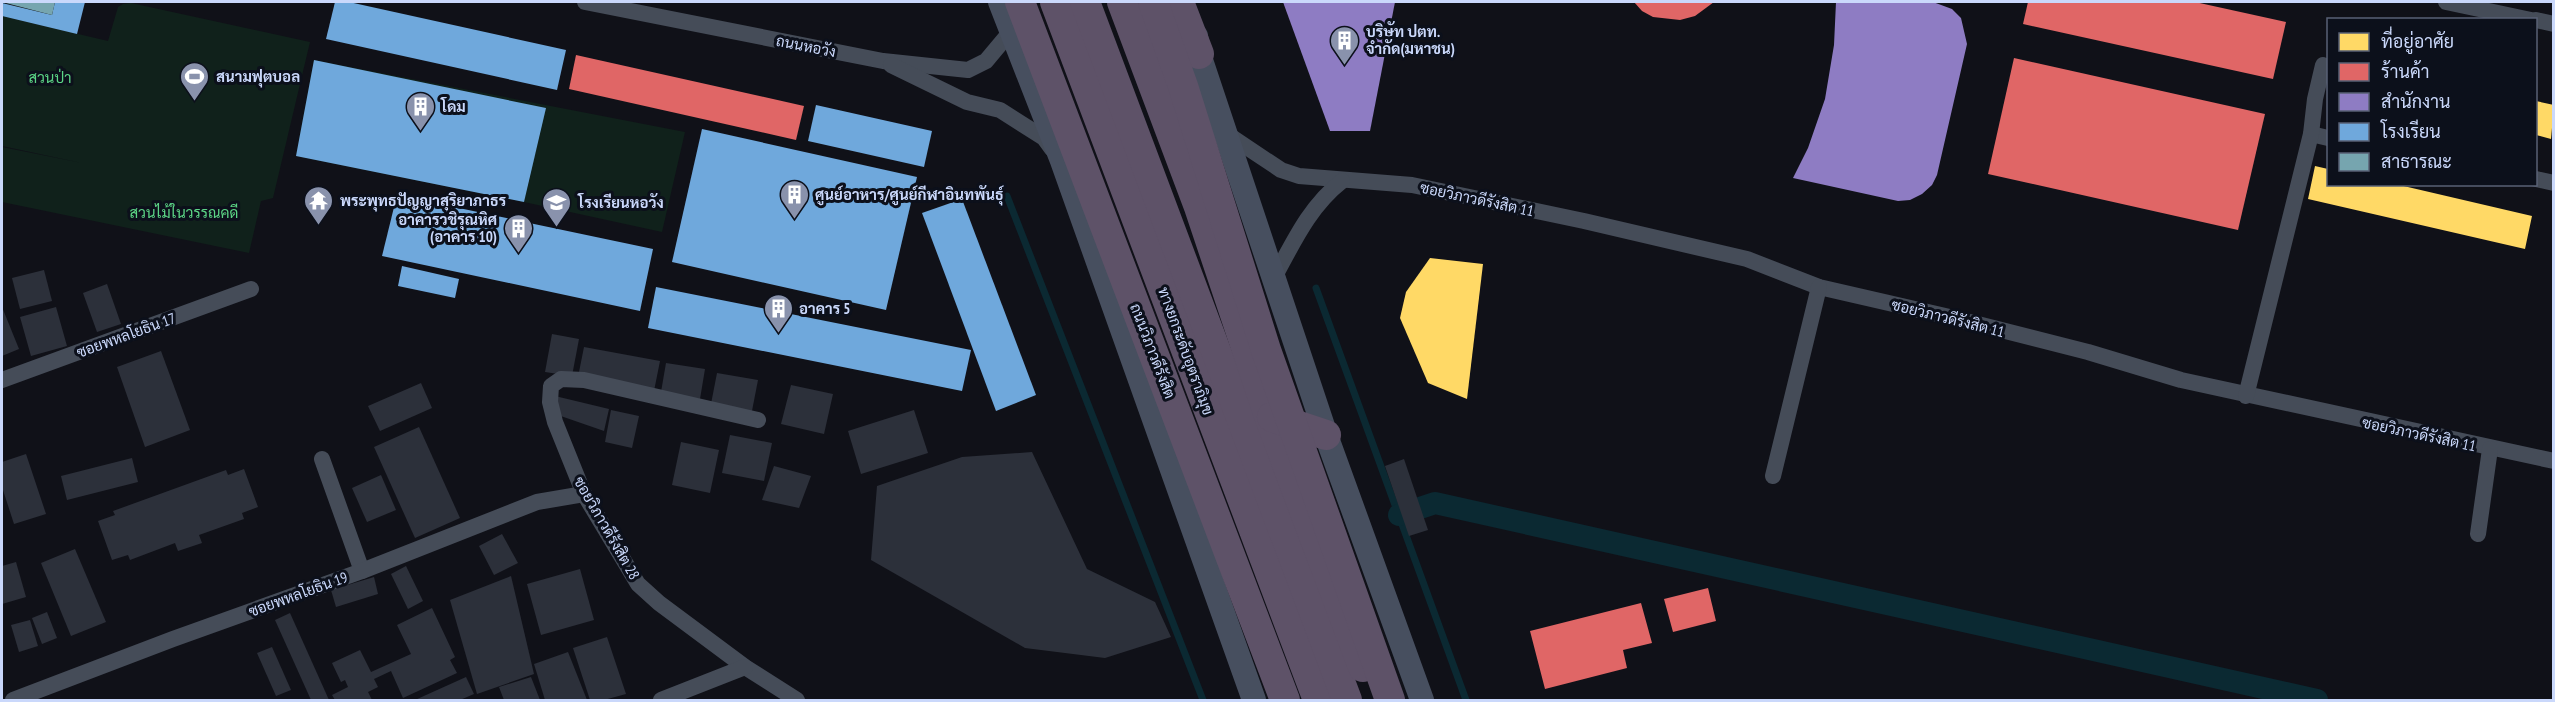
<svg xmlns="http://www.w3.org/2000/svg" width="2555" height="702" viewBox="0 0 2555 702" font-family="'PT Sans Narrow',Sarabun,sans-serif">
<rect width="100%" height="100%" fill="#101118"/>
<g fill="#10211b">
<path d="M 131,3 L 310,42 L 273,198 L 261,201 L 249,253 L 2,202 L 2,147 L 82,163 L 2,146 L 2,16 L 108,41 L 118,7 L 123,4 Z"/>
<path d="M 314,60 L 685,132 L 662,232 L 524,202 L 296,156 Z"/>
</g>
<g fill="#ffd966">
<path d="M 2536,101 L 2554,105 L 2551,139 L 2536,135 Z"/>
<path d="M 2315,166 L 2328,169 L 2328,184 L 2395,184 L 2532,216 L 2525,249 L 2308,199 Z"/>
<path d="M 1430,258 L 1483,264 L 1467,399 L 1428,383 L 1400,318 L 1406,292 Z"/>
</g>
<g fill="#e06666">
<path d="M 1634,2 L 1714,2 L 1695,16 L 1680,20 L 1653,17 L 1642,11 Z"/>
<path d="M 2028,2 L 2195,2 L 2286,22 L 2273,79 L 2023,24 Z"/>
<path d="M 576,55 L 804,106 L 796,140 L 569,89 Z"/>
<path d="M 2014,58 L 2265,114 L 2238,230 L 1988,174 Z"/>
<path d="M 1708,588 L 1716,621 L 1673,632 L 1664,599 Z"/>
<path d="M 1641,603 L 1652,643 L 1623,650 L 1627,668 L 1545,689 L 1530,631 Z"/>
</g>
<g fill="#8e7cc3">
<path d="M 1283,2 L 1395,2 L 1370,131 L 1330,131 Z"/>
<path d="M 1836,2 L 1933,2 L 1952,9 L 1961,18 L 1967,44 L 1937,175 L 1932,185 L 1922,194 L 1910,200 L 1898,201 L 1793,178 L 1808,148 L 1825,99 L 1834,45 Z"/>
</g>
<g fill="#6fa8dc">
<path d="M 55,2 L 85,2 L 77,34 L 2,16 L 2,3 L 52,15 Z"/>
<path d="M 335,2 L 349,2 L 566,50 L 557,90 L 326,39 Z"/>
<path d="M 314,60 L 546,108 L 524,202 L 296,156 Z"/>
<path d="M 816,105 L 932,131 L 924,167 L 808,141 Z"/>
<path d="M 702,129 L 917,177 L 886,310 L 672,262 Z"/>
<path d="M 397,195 L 653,249 L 640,311 L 382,256 Z"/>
<path d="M 962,199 L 1036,395 L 996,411 L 922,213 Z"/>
<path d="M 402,266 L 459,279 L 455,298 L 398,286 Z"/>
<path d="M 656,287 L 971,350 L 962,391 L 648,328 Z"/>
</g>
<path fill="#76a5af" d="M 2,2 L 55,2 L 52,15 Z"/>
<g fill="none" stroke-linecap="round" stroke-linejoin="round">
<g stroke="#0b2932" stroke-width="7">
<path d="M 1007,196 L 1203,700"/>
<path d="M 1316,288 L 1466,700"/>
</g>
<path stroke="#0b2932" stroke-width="22" d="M 1399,515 L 1435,503 L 2317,700"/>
</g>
<g fill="#2c303a">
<path d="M 44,270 L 52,301 L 20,309 L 12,278 Z"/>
<path d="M 107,284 L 121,324 L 97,332 L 83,293 Z"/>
<path d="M 2,307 L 19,349 L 2,356 Z"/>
<path d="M 56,307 L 67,346 L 31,356 L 20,317 Z"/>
<path d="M 552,334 L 579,339 L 572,376 L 545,372 Z"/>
<path d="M 584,347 L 660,361 L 654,391 L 578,377 Z"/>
<path d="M 161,351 L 190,430 L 145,447 L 117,367 Z"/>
<path d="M 666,363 L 705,369 L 700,399 L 661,392 Z"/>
<path d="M 717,373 L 758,380 L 751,416 L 710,409 Z"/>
<path d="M 421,383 L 432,408 L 380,431 L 368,406 Z"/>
<path d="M 791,385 L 833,394 L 824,434 L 781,424 Z"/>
<path d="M 555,396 L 609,409 L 604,431 L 555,414 Z"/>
<path d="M 611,410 L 639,416 L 632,448 L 605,442 Z"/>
<path d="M 914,410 L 928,453 L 861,474 L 848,431 Z"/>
<path d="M 419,427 L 460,518 L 415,538 L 374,447 Z"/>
<path d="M 730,435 L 772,443 L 764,481 L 722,473 Z"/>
<path d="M 681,442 L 719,450 L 710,493 L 672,485 Z"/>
<path d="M 1032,452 L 1087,569 L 1155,602 L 1171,637 L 1105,658 L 1025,648 L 871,560 L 877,486 L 962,457 Z"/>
<path d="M 26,454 L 46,514 L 14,524 L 2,487 L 2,462 Z"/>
<path d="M 132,458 L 138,482 L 67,500 L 61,476 Z"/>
<path d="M 1404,459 L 1428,530 L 1409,536 L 1385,466 Z"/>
<path d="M 774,466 L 811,476 L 799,508 L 762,500 Z"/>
<path d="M 244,469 L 258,507 L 242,513 L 244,519 L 199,535 L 202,543 L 178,551 L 175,543 L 130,560 L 128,555 L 112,560 L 98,521 L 115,515 L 113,511 L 226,470 L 228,475 Z"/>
<path d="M 381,475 L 396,510 L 367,522 L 352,488 Z"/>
<path d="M 502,534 L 518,563 L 494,575 L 479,546 Z"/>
<path d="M 75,549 L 106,622 L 71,636 L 41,563 Z"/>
<path d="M 16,562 L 26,597 L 2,604 L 2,566 Z"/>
<path d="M 406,566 L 423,601 L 408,609 L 391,574 Z"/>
<path d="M 580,569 L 594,620 L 541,635 L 527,584 Z"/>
<path d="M 511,576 L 534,674 L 477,694 L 450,600 Z"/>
<path d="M 374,577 L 378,594 L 336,607 L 331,590 Z"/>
<path d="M 432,608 L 455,657 L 450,660 L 457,673 L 403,698 L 391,671 L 374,679 L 378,687 L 368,692 L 372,700 L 335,700 L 332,695 L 348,687 L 345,680 L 341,682 L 332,663 L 360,650 L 371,672 L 411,654 L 397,625 Z"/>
<path d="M 47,612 L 57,638 L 42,644 L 32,618 Z"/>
<path d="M 290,613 L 329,700 L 311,700 L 275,620 Z"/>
<path d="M 30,620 L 38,646 L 19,652 L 11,625 Z"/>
<path d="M 607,637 L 626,694 L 604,700 L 590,700 L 573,648 Z"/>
<path d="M 272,647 L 291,690 L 276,696 L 257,653 Z"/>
<path d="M 568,652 L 587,700 L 545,700 L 534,664 Z"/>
<path d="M 466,677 L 474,694 L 460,700 L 415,700 Z"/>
<path d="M 531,677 L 540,700 L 504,700 L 499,687 Z"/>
</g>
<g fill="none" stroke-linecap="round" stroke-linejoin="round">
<g stroke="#454c58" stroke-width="16">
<path d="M 585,2 L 883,61 L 968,70 L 986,61 L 1012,30"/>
<path d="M 2446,2 L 2531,20"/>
<path d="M 2536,20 L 2554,24"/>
<path d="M 891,65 L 967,102 L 1000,110 L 1044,138 L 1052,149"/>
<path d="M 1227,134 L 1281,170 L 1299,176 L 1412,185 L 1584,221 L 1747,259 L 1819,287 L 1954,318 L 2088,352 L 2181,380 L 2554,461"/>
<path d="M 2311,134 L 2328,138"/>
<path d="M 2536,179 L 2554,183"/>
<path d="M 1275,276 C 1294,241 1310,206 1342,181"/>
<path d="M 2,380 L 251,289"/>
<path d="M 2246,396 L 2311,134 L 2315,99 L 2323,65"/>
<path d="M 758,420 L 584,380 L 561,379 L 551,386 L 550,402 L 555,422 L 584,494 L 638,584 L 659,603 L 745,667 L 797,700"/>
<path d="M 322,459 L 362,571"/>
<path d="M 1773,476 L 1819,287"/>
<path d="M 2478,534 L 2490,449"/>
<path d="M 13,700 L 173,639 L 362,571 L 537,502 L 584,494"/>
<path d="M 661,700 L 745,667"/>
</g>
<g stroke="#474f5f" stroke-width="24">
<path d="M 1000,2 L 1062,161 L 1254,700"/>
<path d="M 1196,36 L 1199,54 L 1326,435 L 1422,700"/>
</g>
<g stroke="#5e5268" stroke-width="30">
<path d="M 1020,2 L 1285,700"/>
<path d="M 1055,2 L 1318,700"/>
<path d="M 1085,2 L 1347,700"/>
<path d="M 1122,2 L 1199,207 L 1269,416 L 1363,667"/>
<path d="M 1179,2 L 1199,54"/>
<path d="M 1272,417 L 1326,435"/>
</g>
<path stroke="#5e5268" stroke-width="30" d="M 1153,2 L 1183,86 L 1266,350 L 1390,700"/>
</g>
<defs>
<symbol id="building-pin" viewBox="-11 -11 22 30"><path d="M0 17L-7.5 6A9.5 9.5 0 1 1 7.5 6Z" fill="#8992ac" stroke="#0c101b"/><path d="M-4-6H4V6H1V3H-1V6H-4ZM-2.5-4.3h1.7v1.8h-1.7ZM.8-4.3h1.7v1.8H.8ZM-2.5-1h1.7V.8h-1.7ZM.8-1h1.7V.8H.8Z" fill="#fff"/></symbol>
<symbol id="stadium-pin" viewBox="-11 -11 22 30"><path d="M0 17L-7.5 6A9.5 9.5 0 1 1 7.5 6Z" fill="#8992ac" stroke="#0c101b"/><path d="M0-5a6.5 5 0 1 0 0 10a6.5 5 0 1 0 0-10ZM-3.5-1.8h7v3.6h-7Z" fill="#fff"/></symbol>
<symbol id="temple-pin" viewBox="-11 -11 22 30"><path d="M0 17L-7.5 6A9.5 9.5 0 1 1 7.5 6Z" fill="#8992ac" stroke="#0c101b"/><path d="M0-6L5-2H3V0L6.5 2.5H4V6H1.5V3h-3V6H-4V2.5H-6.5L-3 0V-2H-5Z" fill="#fff"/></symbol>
<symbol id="school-pin" viewBox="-11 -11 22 30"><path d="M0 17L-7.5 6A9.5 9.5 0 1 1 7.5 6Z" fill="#8992ac" stroke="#0c101b"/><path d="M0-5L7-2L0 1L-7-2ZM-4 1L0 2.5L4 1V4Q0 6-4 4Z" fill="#fff"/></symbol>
</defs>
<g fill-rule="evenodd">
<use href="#building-pin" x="1328" y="24" width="33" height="45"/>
<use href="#stadium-pin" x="178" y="60" width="33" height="45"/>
<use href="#building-pin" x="404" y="90" width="33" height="45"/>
<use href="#building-pin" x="778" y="178" width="33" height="45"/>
<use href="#temple-pin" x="302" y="184" width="33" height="45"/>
<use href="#school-pin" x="540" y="186" width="33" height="45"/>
<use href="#building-pin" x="502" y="212" width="33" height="45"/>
<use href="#building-pin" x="762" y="292" width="33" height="45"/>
</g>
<g text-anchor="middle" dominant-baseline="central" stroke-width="6" stroke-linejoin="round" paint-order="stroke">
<g font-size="15" font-weight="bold" fill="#cad8fb" stroke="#0c101b" text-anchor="start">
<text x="1366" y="31">บริษัท ปตท.<tspan x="1366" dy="17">จำกัด(มหาชน)</tspan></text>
<text x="216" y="76">สนามฟุตบอล</text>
<text x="441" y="106">โดม</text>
<text x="815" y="194">ศูนย์อาหาร/ศูนย์กีฬาอินทพันธุ์</text>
<text x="340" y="200">พระพุทธปัญญาสุริยาภาธร</text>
<text x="578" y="202">โรงเรียนหอวัง</text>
<text x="497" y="219" text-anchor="end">อาคารวชิรุณหิศ<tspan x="497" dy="17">(อาคาร 10)</tspan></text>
<text x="799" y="308">อาคาร 5</text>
</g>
<g font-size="15" fill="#cad8fb" stroke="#0c101b">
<text transform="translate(806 46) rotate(11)">ถนนหอวัง</text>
<text transform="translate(1477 199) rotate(12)">ซอยวิภาวดีรังสิต 11</text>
<text transform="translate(1948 318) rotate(14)">ซอยวิภาวดีรังสิต 11</text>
<text transform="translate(126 335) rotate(-20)">ซอยพหลโยธิน 17</text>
<text transform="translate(1153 351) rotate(69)">ถนนวิภาวดีรังสิต</text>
<text transform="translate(1186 351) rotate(70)">ทางยกระดับอุตราภิมุข</text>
<text transform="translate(2419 434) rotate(12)">ซอยวิภาวดีรังสิต 11</text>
<text transform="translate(607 528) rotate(60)">ซอยวิภาวดีรังสิต 28</text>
<text transform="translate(298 594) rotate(-20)">ซอยพหลโยธิน 19</text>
</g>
<g font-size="15" fill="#5cd586" stroke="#0c101b">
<text x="50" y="77">สวนป่า</text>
<text x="184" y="212">สวนไม้ในวรรณคดี</text>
</g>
</g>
<rect width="2555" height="702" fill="none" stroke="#cad8fb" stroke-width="6"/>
<rect x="2327" y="18" width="210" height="168" fill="#0c101b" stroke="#586075" stroke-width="1.5"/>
<rect x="2339" y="33" width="30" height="18" fill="#ffd966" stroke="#586075" stroke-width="1.5"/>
<text x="2381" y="48" font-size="18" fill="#cad8fb">ที่อยู่อาศัย</text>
<rect x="2339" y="63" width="30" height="18" fill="#e06666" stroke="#586075" stroke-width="1.5"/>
<text x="2381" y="78" font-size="18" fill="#cad8fb">ร้านค้า</text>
<rect x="2339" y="93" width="30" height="18" fill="#8e7cc3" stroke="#586075" stroke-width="1.5"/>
<text x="2381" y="108" font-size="18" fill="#cad8fb">สำนักงาน</text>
<rect x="2339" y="123" width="30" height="18" fill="#6fa8dc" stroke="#586075" stroke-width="1.5"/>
<text x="2381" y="138" font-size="18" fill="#cad8fb">โรงเรียน</text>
<rect x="2339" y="153" width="30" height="18" fill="#76a5af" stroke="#586075" stroke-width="1.5"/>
<text x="2381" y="168" font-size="18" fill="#cad8fb">สาธารณะ</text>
</svg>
